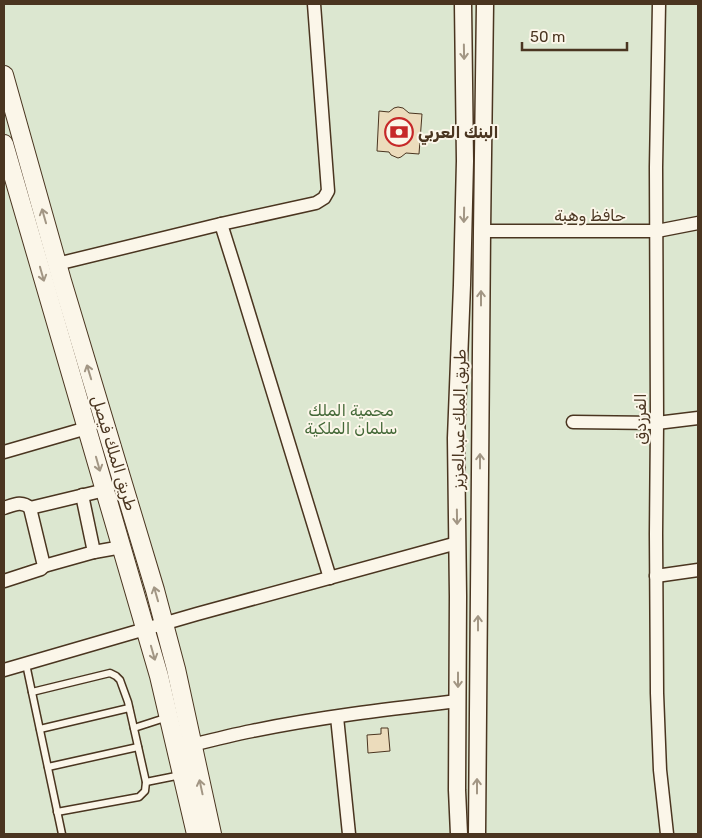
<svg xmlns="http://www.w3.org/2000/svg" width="702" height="838" viewBox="0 0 702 838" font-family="Rubik,Vazirmatn,sans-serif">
<rect width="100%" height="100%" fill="#fbf6e9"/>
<rect fill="#dce7d0" stroke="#887966" x="4" y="4" width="694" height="830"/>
<g fill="#ecdcbc" stroke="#4a3520">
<path d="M 398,107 L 403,108 L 409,113 L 422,114 L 419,154 L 406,153 L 401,157 L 398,158 L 391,155 L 389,152 L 377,151 L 379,111 L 389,112 L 394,108 Z"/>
<path d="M 381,728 L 388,728 L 390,751 L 368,753 L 367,735 L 381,734 Z"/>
</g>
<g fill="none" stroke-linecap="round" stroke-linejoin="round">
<defs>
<g id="service">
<path d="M 26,664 L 62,834"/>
<path d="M 32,692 L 110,673 L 116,676 L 120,680 L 128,702 L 146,782 L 145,791 L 139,797 L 57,812"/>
<path d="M 134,728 L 168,717"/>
<path d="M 40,729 L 129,708"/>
<path d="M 48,767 L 138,747"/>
<path d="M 146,782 L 181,775"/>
</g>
<g id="minor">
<path d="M 659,4 L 656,167 L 657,423 L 656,534 L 657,693 L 660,770 L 667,834"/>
<path d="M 221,224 L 316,203 L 324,198 L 328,191 L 314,4"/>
<path d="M 482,231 L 657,231 L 698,223"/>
<path d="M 57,264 L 221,224 L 238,278 L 330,578"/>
<path d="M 573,422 L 657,423 L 698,418"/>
<path d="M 4,452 L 87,428"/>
<path d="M 82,495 L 94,552 L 122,547"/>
<path d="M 4,508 C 13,505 22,500 30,508 L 44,566 L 41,569 L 4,581"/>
<path d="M 30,508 L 105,490"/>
<path d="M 44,566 L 94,552"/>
<path d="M 656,576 L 698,570"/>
<path d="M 4,670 L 197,614 L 457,543"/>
<path d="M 337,717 L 349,834"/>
<path d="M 192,745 C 212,740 232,735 252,731 C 320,717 389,709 457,701"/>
</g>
<g id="tertiary">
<path d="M 459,834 L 457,790 L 458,596 L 456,438 L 462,285 L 465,161 L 463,4"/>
<path d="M 477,834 L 482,231 L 485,4"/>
</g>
<g id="secondary">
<path d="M 4,75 L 62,281 L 155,590 L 176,669 L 212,834"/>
<path d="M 4,144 L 159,676 L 196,834"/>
</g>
</defs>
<use href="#service" stroke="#4a3520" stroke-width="9"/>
<use href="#minor" stroke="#4a3520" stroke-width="15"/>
<use href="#tertiary" stroke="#4a3520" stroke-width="19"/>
<use href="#secondary" stroke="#4a3520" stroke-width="20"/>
<use href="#service" stroke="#fbf6e9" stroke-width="6"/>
<use href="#minor" stroke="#fbf6e9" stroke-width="12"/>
<use href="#tertiary" stroke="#fbf6e9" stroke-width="16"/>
<use href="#secondary" stroke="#fbf6e9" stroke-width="18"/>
</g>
<defs><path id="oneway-shaft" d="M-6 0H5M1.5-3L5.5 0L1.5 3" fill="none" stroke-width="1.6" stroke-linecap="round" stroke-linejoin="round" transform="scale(1.25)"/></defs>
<g stroke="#a29684">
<use href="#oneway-shaft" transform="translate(464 52) rotate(89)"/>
<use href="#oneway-shaft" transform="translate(464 215) rotate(91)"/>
<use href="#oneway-shaft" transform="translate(44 216) rotate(-106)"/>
<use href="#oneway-shaft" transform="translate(42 274) rotate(74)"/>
<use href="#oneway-shaft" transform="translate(481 298) rotate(-90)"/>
<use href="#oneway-shaft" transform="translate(89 372) rotate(-107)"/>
<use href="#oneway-shaft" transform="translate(480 461) rotate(-90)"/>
<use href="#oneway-shaft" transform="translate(98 464) rotate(74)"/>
<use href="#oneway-shaft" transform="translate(457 517) rotate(89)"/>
<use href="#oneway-shaft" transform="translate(156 594) rotate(-106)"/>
<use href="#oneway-shaft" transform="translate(478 623) rotate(-90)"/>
<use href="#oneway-shaft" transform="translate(153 653) rotate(74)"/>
<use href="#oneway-shaft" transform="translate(458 680) rotate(90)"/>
<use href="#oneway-shaft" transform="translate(477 786) rotate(-90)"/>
<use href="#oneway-shaft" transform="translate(201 787) rotate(-102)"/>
</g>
<defs>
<symbol id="bank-ring" viewBox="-11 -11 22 22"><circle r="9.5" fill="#fbf6e9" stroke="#c62828" stroke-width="1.5"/><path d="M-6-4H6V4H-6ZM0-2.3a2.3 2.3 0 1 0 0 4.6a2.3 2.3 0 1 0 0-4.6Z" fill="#c62828"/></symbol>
</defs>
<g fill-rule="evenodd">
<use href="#bank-ring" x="383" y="116" width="32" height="32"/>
</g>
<g text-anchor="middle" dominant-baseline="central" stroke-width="4" stroke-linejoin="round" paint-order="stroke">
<g font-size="16" font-weight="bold" fill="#4a3520" stroke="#fbf6e9" text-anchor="start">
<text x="418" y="132">البنك العربي</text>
</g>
<g font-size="16" fill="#4a3520" stroke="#fbf6e9">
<text x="590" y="215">حافظ وهبة</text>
<text transform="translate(459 419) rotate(-89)">طريق الملك عبدالعزيز</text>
<text transform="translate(640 419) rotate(-90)">الفرزدق</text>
<text transform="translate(114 453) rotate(73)">طريق الملك فيصل</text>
</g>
<g font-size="16" fill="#436837" stroke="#fbf6e9">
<text x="351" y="410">محمية الملك<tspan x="351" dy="18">سلمان الملكية</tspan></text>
</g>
</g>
<rect width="702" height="838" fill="none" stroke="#4a3520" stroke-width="10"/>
<path d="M522 42v8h105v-8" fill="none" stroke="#4a3520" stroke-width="2.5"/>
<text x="530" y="42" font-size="15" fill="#4a3520" stroke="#fbf6e9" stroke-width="4" paint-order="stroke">50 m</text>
</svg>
